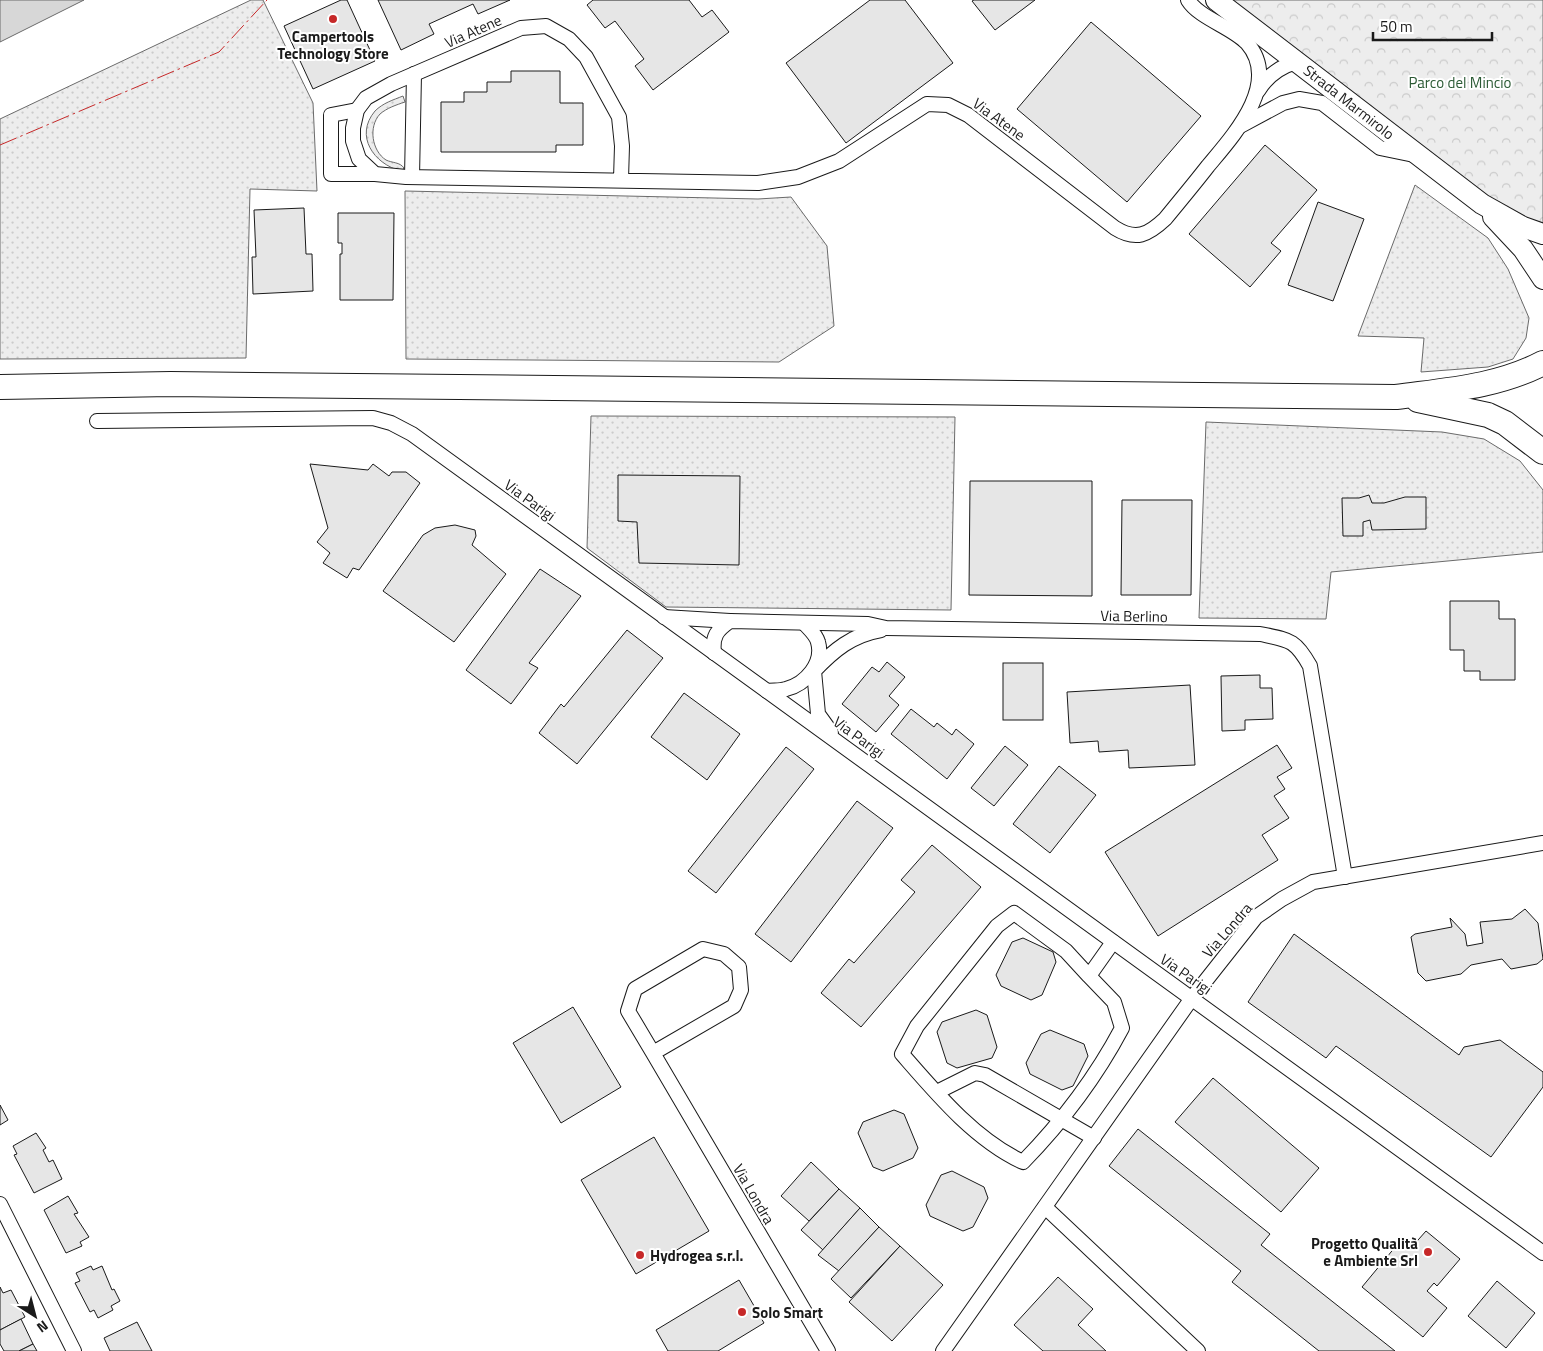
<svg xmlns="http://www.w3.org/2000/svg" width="1543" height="1351" viewBox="0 0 1543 1351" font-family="'Titillium Web',sans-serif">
<defs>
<pattern id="grass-dots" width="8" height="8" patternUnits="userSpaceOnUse" patternTransform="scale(1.25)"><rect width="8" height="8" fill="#ededed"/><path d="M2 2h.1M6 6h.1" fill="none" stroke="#cbcbcb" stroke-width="1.8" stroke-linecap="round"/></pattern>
<pattern id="forest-crowns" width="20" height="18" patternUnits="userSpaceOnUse" patternTransform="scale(1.25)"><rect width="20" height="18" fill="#ededed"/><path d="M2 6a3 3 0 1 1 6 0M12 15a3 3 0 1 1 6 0" fill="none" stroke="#cbcbcb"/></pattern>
</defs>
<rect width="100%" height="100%" fill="#fff"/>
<g fill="url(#grass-dots)" stroke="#6a6a6a">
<path d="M 251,0 L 263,0 L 313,103 L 317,191 L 250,189 L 246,358 L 0,359 L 0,119 Z"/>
<path d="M 403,96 L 405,102 C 396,105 387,108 380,114 C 368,127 372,151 386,160 C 392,163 400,162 404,168 L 401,171 C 374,164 354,136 375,111 C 383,103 393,100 403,96 Z"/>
<path d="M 1415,185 L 1488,238 L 1508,269 L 1529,318 L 1526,338 L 1513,359 L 1488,367 L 1421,372 L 1424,338 L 1358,336 Z"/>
<path d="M 405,191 L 758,199 L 791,197 L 827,246 L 834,326 L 779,362 L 406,359 Z"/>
<path d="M 591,416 L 955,417 L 951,610 L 666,607 L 587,548 Z"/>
<path d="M 1206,422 L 1442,432 L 1484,439 L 1520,461 L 1543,490 L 1543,552 L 1331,572 L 1326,619 L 1199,618 Z"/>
</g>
<path fill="url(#forest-crowns)" stroke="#6a6a6a" d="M 1220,0 L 1543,0 L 1543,234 L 1523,227 Z"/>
<path fill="#d7d7d7" stroke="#6a6a6a" d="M 0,0 L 84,0 L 0,42 Z"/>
<g fill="#e6e6e6" stroke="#1a1a1a">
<path d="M 341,0 L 347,0 L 375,61 L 313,89 L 284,26 Z"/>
<path d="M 378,0 L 510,0 L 478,14 L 473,4 L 429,24 L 434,34 L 401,50 Z"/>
<path d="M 593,0 L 689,0 L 702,17 L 712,10 L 729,32 L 653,90 L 635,66 L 644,59 L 615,21 L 605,28 L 587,5 Z"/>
<path d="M 870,0 L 905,0 L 953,63 L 846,143 L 786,63 Z"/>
<path d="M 974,0 L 1035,0 L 995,30 L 972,1 Z"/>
<path d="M 1091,22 L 1201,116 L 1127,202 L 1017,109 Z"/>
<path d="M 511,71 L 560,71 L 560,103 L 583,103 L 583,145 L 556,145 L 556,152 L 441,152 L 441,102 L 464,102 L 464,92 L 487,92 L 487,82 L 511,82 Z"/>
<path d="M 1265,145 L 1317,190 L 1271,243 L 1281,251 L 1250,287 L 1189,234 Z"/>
<path d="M 1318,202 L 1364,219 L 1333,301 L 1288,285 Z"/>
<path d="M 304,208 L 306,254 L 312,254 L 313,291 L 253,294 L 252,257 L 256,257 L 254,210 Z"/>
<path d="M 338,213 L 394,213 L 393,300 L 340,300 L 340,254 L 342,254 L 342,243 L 338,243 Z"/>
<path d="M 310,464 L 368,470 L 373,464 L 389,476 L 392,472 L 406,472 L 420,483 L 359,570 L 353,568 L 347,578 L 323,563 L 330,553 L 317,542 L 328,528 Z"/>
<path d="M 618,475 L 740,476 L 739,565 L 639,563 L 637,522 L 618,521 Z"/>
<path d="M 970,481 L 1092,481 L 1092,596 L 969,595 Z"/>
<path d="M 1369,495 L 1372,503 L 1384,503 L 1405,497 L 1426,497 L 1426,529 L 1372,530 L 1370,520 L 1363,522 L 1363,536 L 1343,536 L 1342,498 L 1359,498 Z"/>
<path d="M 1122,500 L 1192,500 L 1191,595 L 1121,595 Z"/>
<path d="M 455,525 L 475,530 L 476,536 L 472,545 L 506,574 L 454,642 L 383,591 L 423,535 L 435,528 Z"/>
<path d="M 540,569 L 581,596 L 529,663 L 538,668 L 511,704 L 466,670 Z"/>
<path d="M 1450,601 L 1499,601 L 1499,619 L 1515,619 L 1515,680 L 1480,680 L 1480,671 L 1464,671 L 1464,650 L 1450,650 Z"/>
<path d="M 627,630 L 663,658 L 577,764 L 539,733 L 561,704 L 564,707 Z"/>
<path d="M 887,662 L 905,677 L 889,696 L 899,705 L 876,732 L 842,704 L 872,667 L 879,672 Z"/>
<rect x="1003" y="663" width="40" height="57"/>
<path d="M 1260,675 L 1260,688 L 1272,688 L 1273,719 L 1245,720 L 1245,730 L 1222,731 L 1221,676 Z"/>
<path d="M 1190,685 L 1195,765 L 1129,768 L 1128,750 L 1099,752 L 1098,741 L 1070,743 L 1067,692 Z"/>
<path d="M 684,693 L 740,734 L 707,780 L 651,737 Z"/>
<path d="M 911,709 L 934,727 L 937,723 L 952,735 L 956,729 L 974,744 L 947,779 L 891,734 Z"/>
<path d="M 1277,745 L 1292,768 L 1277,777 L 1285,789 L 1274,796 L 1289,818 L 1262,835 L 1278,860 L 1158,936 L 1105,852 Z"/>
<path d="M 1005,746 L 1028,765 L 994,806 L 971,788 Z"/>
<path d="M 786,747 L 814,769 L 716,893 L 688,871 Z"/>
<path d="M 1059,766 L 1096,795 L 1050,853 L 1013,824 Z"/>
<path d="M 857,801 L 893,828 L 791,962 L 755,934 Z"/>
<path d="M 932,845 L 981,887 L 861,1027 L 821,993 L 849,959 L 854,963 L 915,892 L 901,880 Z"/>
<path d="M 1525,909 L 1538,923 L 1543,959 L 1537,964 L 1511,969 L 1502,959 L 1471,965 L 1461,974 L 1426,981 L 1418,973 L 1411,937 L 1415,934 L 1452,927 L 1450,918 L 1465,934 L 1467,946 L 1483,943 L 1480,922 L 1512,919 Z"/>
<path d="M 1294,934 L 1459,1055 L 1464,1047 L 1500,1040 L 1543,1072 L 1543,1087 L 1491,1157 L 1336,1046 L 1326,1058 L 1248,1002 Z"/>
<path d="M 1023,938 L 1053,952 L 1056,962 L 1042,995 L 1031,1000 L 1001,986 L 996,975 L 1012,942 Z"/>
<path d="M 573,1007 L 621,1087 L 561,1123 L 513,1043 Z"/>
<path d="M 976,1010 L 987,1015 L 997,1047 L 992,1058 L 957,1068 L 947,1063 L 937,1032 L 942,1022 Z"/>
<path d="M 1050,1030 L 1084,1044 L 1088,1056 L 1073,1086 L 1062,1090 L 1030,1074 L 1026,1063 L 1041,1034 Z"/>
<path d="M 1213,1078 L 1319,1168 L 1281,1212 L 1175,1122 Z"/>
<path d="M 0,1105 L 8,1120 L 0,1125 Z"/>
<path d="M 894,1110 L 904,1114 L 918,1148 L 913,1158 L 883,1171 L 873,1167 L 858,1133 L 863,1122 Z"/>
<path d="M 1138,1129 L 1270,1234 L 1261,1245 L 1395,1351 L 1319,1351 L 1232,1282 L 1241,1271 L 1109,1166 Z"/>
<path d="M 36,1133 L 46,1148 L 43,1150 L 49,1162 L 53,1160 L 62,1179 L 34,1193 L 14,1155 L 17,1154 L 13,1146 Z"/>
<path d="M 654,1137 L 709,1231 L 636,1274 L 581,1180 Z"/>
<path d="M 811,1162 L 839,1189 L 809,1221 L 781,1196 Z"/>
<path d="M 952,1171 L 984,1187 L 988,1198 L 973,1227 L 963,1231 L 930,1216 L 926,1205 L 941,1175 Z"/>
<path d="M 839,1189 L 860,1208 L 823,1250 L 801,1230 Z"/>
<path d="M 68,1196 L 78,1213 L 74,1214 L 89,1237 L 80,1242 L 82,1246 L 66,1253 L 44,1210 Z"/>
<path d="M 860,1208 L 879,1227 L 839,1271 L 818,1255 Z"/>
<path d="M 879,1227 L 900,1246 L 851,1298 L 831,1279 Z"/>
<path d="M 1426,1231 L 1460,1259 L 1437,1286 L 1434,1283 L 1427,1291 L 1447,1308 L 1423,1337 L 1362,1287 L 1401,1240 L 1411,1248 Z"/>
<path d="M 900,1246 L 943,1285 L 892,1341 L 849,1302 Z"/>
<path d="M 91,1266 L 93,1270 L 102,1266 L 112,1290 L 114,1289 L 120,1301 L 111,1306 L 113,1310 L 98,1318 L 94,1310 L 90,1312 L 75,1283 L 80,1281 L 76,1273 Z"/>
<path d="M 1058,1277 L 1093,1309 L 1078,1325 L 1106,1351 L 1043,1351 L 1014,1325 Z"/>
<path d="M 739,1280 L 764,1323 L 718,1351 L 668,1351 L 656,1330 Z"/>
<path d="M 1497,1281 L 1535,1313 L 1506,1348 L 1468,1316 Z"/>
<path d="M 0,1287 L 3,1293 L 11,1290 L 25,1317 L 0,1330 Z"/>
<path d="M 21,1319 L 33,1344 L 19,1351 L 4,1351 L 0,1344 L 0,1330 Z"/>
<path d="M 137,1322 L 152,1351 L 110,1351 L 104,1338 Z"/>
<path d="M 33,1344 L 37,1351 L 19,1351 Z"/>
</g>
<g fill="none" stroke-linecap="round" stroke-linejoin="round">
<defs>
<g id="minor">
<path d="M 1258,91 C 1267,76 1279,67 1296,62"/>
<path d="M 357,110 L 331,115 L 331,174 L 375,174"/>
<path d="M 1242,125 L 1283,103 L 1299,99 L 1322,103 L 1380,148 L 1414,155"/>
<path d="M 412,177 L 414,74"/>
<path d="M 621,179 L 622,146 L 619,117 L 586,57 L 569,39 L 546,26 L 521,28 L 391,84 L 366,98 L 357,110 L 353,128 L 353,141 L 359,159 L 375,174 L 406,177 L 758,183 L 798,177 L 839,161 L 927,104 L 948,105 L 968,115 L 1115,228 C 1136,241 1148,235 1165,219 C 1179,202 1194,184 1208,166 C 1233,136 1282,83 1247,43 C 1232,27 1199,18 1188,0"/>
<path d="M 97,421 L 373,418 L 391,423 L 412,434 L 1543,1253"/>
<path d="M 664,617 L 730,621"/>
<path d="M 714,653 C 712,636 717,630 730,621 L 868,624 L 886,628 L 1260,634 C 1289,640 1295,639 1310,666 L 1345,877"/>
<path d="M 767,691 C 773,690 780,691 786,689 C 806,684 824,663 818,642 C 816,634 809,629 804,623"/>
<path d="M 831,732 L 818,714 L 814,671 C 834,650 852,635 881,630"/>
<path d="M 1089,976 L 1066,951 L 1014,913 L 997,926 L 917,1026 L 902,1054 C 936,1093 975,1140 1023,1162 C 1062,1122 1096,1077 1122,1028 L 1114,1002 L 1089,976 L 1113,942"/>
<path d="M 653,1053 L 734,1006 L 741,990 L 739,967 L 724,954 L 703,949 L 635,989 L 628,1011 L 653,1053 L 828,1351"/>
<path d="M 937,1092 L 975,1073 L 985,1075 L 1094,1138"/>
<path d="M 0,1204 L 74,1351"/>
<path d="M 1045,1207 L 1198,1351"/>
<path d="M 943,1351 L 1192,998 L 1256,917 L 1282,899 L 1313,882 L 1543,843"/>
</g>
<g id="secondary">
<path d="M 1216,0 L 1482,204 L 1523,227 L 1543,234"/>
<path d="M 1493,217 L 1523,249 L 1543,279"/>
</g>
<g id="trunk">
<path d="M 0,387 L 171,384 L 1396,397 C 1447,390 1497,387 1543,363"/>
<path d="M 1418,400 L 1488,415 L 1505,423 L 1543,452"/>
</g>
</defs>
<use href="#minor" stroke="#1a1a1a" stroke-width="16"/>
<use href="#secondary" stroke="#1a1a1a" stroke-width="22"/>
<use href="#trunk" stroke="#1a1a1a" stroke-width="26"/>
<use href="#minor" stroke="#fff" stroke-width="14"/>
<use href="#secondary" stroke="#fff" stroke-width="20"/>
<use href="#trunk" stroke="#fff" stroke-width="24"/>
<path stroke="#c62828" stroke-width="1" stroke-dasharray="18 4 2.5 4" stroke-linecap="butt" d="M 0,145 L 219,52 L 267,0"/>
</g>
<g fill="#c62828" stroke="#fff" stroke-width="2">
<circle cx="333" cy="19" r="5"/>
<circle cx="1428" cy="1252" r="5"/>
<circle cx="640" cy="1255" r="5"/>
<circle cx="742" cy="1312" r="5"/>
</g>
<g text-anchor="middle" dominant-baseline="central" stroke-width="4" stroke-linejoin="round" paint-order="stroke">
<g font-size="15" fill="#1a1a1a" stroke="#fff">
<text transform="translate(473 31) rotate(-24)">Via Atene</text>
<text transform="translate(1349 102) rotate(38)">Strada Marmirolo</text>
<text transform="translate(999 119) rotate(36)">Via Atene</text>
<text transform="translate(530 500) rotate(36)">Via Parigi</text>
<text transform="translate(1134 616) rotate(1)">Via Berlino</text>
<text transform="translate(859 737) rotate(36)">Via Parigi</text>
<text transform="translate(1227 930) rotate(-49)">Via Londra</text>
<text transform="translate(1186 974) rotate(35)">Via Parigi</text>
<text transform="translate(754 1194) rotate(60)">Via Londra</text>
</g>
<g font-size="15" font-weight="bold" fill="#1a1a1a" stroke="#fff" text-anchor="start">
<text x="333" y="36" text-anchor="middle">Campertools<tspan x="333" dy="17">Technology Store</tspan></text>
<text x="1418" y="1243" text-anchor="end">Progetto Qualità<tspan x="1418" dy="17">e Ambiente Srl</tspan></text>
<text x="650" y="1255">Hydrogea s.r.l.</text>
<text x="752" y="1312">Solo Smart</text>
</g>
<g font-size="15" fill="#2b5a34" stroke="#fff">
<text x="1460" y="82">Parco del Mincio</text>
</g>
</g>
<g transform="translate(35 1316) rotate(144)" stroke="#ffffff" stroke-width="4" paint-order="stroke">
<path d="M0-4L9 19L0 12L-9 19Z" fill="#1a1a1a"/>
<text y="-8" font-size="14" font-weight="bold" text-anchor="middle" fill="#1a1a1a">N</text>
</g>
<path d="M1373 32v8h119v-8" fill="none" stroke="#1a1a1a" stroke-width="2.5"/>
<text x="1380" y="32" font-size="15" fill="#1a1a1a" stroke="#ffffff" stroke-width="4" paint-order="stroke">50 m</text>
</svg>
